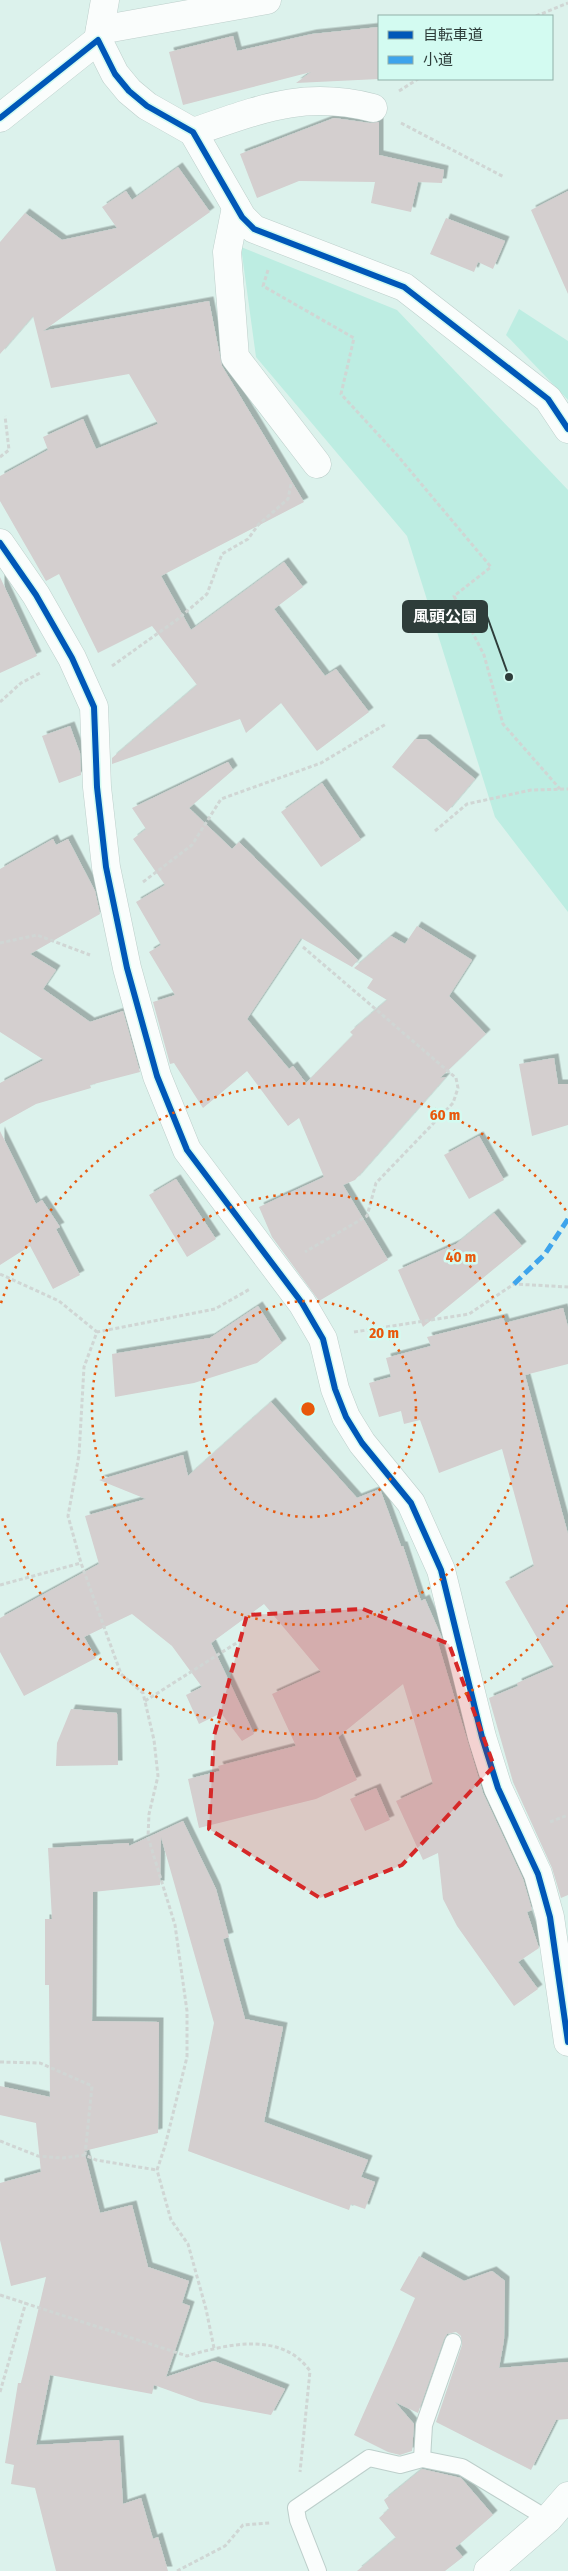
<svg xmlns="http://www.w3.org/2000/svg" width="568" height="2571" viewBox="0 0 568 2571" font-family="'Fira Sans Condensed','Noto Sans JP',sans-serif">
<defs>
<filter id="shadow"><feDropShadow dx="4.5" dy="-4.5" stdDeviation="0" flood-color="#0004"/></filter>
</defs>
<rect width="100%" height="100%" fill="#dcf2ec"/>
<g fill="#bdede2">
<path d="M 241,247 L 397,310 L 568,490 L 568,912 L 495,817 L 407,536 L 256,357 Z"/>
<path d="M 519,309 L 568,341 L 568,400 L 506,335 Z"/>
</g>
<g fill="#d4cfcf" filter="url(#shadow)">
<path d="M 379,27 L 379,79 L 296,83 L 311,72 L 183,105 L 169,52 L 233,36 L 237,51 L 312,34 Z"/>
<path d="M 334,118 L 370,123 L 379,122 L 379,155 L 444,170 L 442,183 L 418,182 L 411,212 L 371,203 L 375,182 L 299,181 L 257,198 L 240,154 Z"/>
<path d="M 178,167 L 210,212 L 43,331 L 209,301 L 222,366 L 304,502 L 161,576 L 191,630 L 284,562 L 303,587 L 274,609 L 325,676 L 336,669 L 369,712 L 317,751 L 281,703 L 246,733 L 240,719 L 112,764 L 112,758 L 197,685 L 152,626 L 98,653 L 59,574 L 46,581 L 0,501 L 0,476 L 48,450 L 43,437 L 83,419 L 96,449 L 158,424 L 129,374 L 51,388 L 33,316 L 0,354 L 0,242 L 25,213 L 62,240 L 117,228 L 102,207 L 126,191 L 132,200 Z"/>
<path d="M 568,191 L 568,294 L 531,210 Z"/>
<path d="M 446,218 L 505,241 L 493,269 L 478,262 L 474,272 L 430,254 Z"/>
<path d="M 0,577 L 37,656 L 0,673 Z"/>
<path d="M 70,726 L 80,753 L 81,775 L 59,783 L 42,736 Z"/>
<path d="M 415,739 L 426,739 L 475,779 L 447,812 L 392,767 Z"/>
<path d="M 228,762 L 233,770 L 189,808 L 232,849 L 239,842 L 358,960 L 352,967 L 301,938 L 247,1019 L 289,1069 L 293,1066 L 306,1083 L 353,1035 L 350,1032 L 387,1000 L 367,988 L 373,979 L 354,968 L 391,936 L 405,944 L 417,926 L 472,960 L 449,996 L 486,1034 L 440,1078 L 446,1077 L 355,1180 L 343,1185 L 388,1260 L 319,1301 L 272,1237 L 259,1207 L 324,1177 L 299,1118 L 288,1126 L 247,1071 L 203,1108 L 174,1063 L 170,1064 L 153,1002 L 175,995 L 149,952 L 161,945 L 136,902 L 165,885 L 133,839 L 146,829 L 132,808 Z"/>
<path d="M 322,783 L 361,840 L 321,867 L 281,812 Z"/>
<path d="M 53,839 L 56,845 L 68,839 L 95,891 L 100,914 L 30,954 L 56,970 L 43,989 L 90,1022 L 123,1011 L 140,1072 L 90,1085 L 91,1088 L 36,1104 L 0,1124 L 0,1083 L 44,1060 L 0,1032 L 0,869 Z"/>
<path d="M 554,1058 L 558,1084 L 568,1084 L 568,1125 L 532,1136 L 519,1064 Z"/>
<path d="M 0,1131 L 36,1204 L 42,1200 L 60,1227 L 56,1229 L 80,1275 L 53,1289 L 30,1246 L 0,1265 Z"/>
<path d="M 479,1136 L 504,1180 L 469,1199 L 444,1155 Z"/>
<path d="M 176,1179 L 216,1239 L 187,1257 L 149,1195 Z"/>
<path d="M 494,1213 L 522,1246 L 423,1327 L 398,1270 L 456,1244 Z"/>
<path d="M 258,1306 L 282,1343 L 257,1363 L 194,1383 L 115,1397 L 112,1354 L 210,1338 Z"/>
<path d="M 563,1308 L 568,1327 L 568,1364 L 525,1375 L 568,1534 L 568,1895 L 561,1898 L 552,1868 L 513,1782 L 489,1698 L 518,1686 L 517,1683 L 554,1667 L 505,1582 L 534,1566 L 502,1449 L 439,1473 L 420,1420 L 404,1424 L 401,1411 L 379,1417 L 369,1383 L 391,1377 L 386,1358 L 431,1346 L 427,1337 L 503,1318 L 505,1323 Z"/>
<path d="M 271,1402 L 357,1498 L 380,1489 L 401,1546 L 403,1546 L 421,1601 L 425,1599 L 442,1638 L 442,1641 L 438,1643 L 483,1793 L 523,1879 L 532,1910 L 527,1912 L 539,1948 L 518,1962 L 538,1989 L 514,2006 L 457,1926 L 443,1899 L 438,1853 L 423,1860 L 396,1801 L 433,1784 L 403,1684 L 338,1737 L 357,1780 L 316,1799 L 199,1828 L 188,1779 L 220,1771 L 218,1766 L 296,1746 L 272,1694 L 321,1672 L 264,1604 L 211,1643 L 254,1734 L 242,1741 L 221,1713 L 199,1724 L 186,1695 L 202,1687 L 172,1646 L 132,1614 L 84,1637 L 96,1658 L 24,1696 L 0,1652 L 0,1618 L 99,1564 L 85,1516 L 146,1499 L 99,1480 L 183,1455 L 188,1476 Z"/>
<path d="M 71,1709 L 117,1713 L 118,1765 L 56,1766 L 57,1743 Z"/>
<path d="M 376,1788 L 390,1820 L 365,1831 L 350,1799 Z"/>
<path d="M 183,1821 L 216,1889 L 229,1937 L 223,1939 L 245,2019 L 283,2027 L 264,2122 L 368,2160 L 361,2177 L 375,2182 L 365,2209 L 351,2204 L 349,2210 L 188,2151 L 214,2023 L 161,1837 L 160,1885 L 93,1892 L 92,2021 L 159,2022 L 158,2133 L 84,2151 L 100,2213 L 132,2205 L 148,2267 L 189,2281 L 182,2303 L 190,2306 L 166,2377 L 214,2361 L 285,2389 L 271,2415 L 201,2402 L 154,2385 L 152,2394 L 50,2375 L 36,2445 L 119,2440 L 123,2504 L 141,2498 L 153,2539 L 158,2537 L 168,2571 L 56,2571 L 35,2488 L 11,2484 L 14,2465 L 5,2463 L 18,2383 L 21,2383 L 46,2277 L 11,2286 L 0,2240 L 0,2183 L 41,2172 L 36,2123 L 0,2115 L 0,2086 L 50,2097 L 49,1985 L 45,1985 L 45,1919 L 52,1919 L 48,1848 L 129,1843 L 129,1846 Z"/>
<path d="M 419,2256 L 464,2281 L 492,2271 L 505,2281 L 504,2340 L 499,2368 L 568,2362 L 568,2419 L 556,2420 L 531,2470 L 436,2422 L 462,2345 L 461,2336 L 456,2332 L 447,2334 L 444,2339 L 418,2413 L 395,2402 L 414,2424 L 412,2451 L 400,2455 L 388,2452 L 354,2435 L 415,2298 L 400,2290 Z"/>
<path d="M 422,2469 L 461,2478 L 493,2515 L 455,2548 L 463,2557 L 445,2571 L 357,2571 L 396,2538 L 379,2518 L 389,2509 L 384,2500 Z"/>
</g>
<g fill="none" stroke-linecap="round" stroke-linejoin="round">
<defs>
<g id="lane">
<path d="M 422,2459 L 424,2425 L 453,2342"/>
<path d="M 318,2571 L 298,2520 L 296,2508 L 369,2458 L 400,2465 L 422,2459 L 462,2467 L 548,2519"/>
</g>
<g id="street">
<path d="M 100,30 L 267,0"/>
<path d="M 98,40 L 105,0"/>
<path d="M 0,118 L 98,40 L 115,74 L 129,91 L 147,106 L 193,132 L 242,217 L 254,229 L 404,287 L 548,399 L 568,429"/>
<path d="M 193,132 C 259,110 302,90 373,108"/>
<path d="M 236,207 L 227,252 L 235,357 L 317,464"/>
<path d="M 0,543 L 36,595 L 72,658 L 94,707 L 97,787 L 106,867 L 127,968 L 157,1076 L 187,1150 L 302,1303 L 323,1339 L 335,1389 L 346,1417 L 362,1443 L 411,1503 L 441,1570 L 482,1737 L 498,1788 L 538,1874 L 550,1917 L 568,2042"/>
<path d="M 488,2571 L 548,2519 L 568,2496"/>
</g>
</defs>
<use href="#lane" stroke="#bdcfcb" stroke-width="18"/>
<use href="#street" stroke="#bdcfcb" stroke-width="29"/>
<g stroke="#d0d6d4" stroke-width="3" stroke-dasharray="4 2.5" stroke-linecap="butt">
<path d="M 536,16 L 568,3"/>
<path d="M 399,91 L 418,79"/>
<path d="M 401,123 L 504,177"/>
<path d="M 268,270 L 263,286 L 354,338 L 341,394 L 397,455 L 491,567 L 454,596 L 484,655 L 503,724 L 560,789"/>
<path d="M 0,457 L 9,450 L 5,416"/>
<path d="M 112,666 L 178,619 L 207,594 L 222,554 L 248,539 L 258,525 L 288,499 L 291,484"/>
<path d="M 0,702 L 21,683 L 42,672"/>
<path d="M 435,831 L 467,804 L 531,790 L 568,789"/>
<path d="M 143,882 L 192,845 L 221,799 L 321,763 L 386,724"/>
<path d="M 0,943 L 37,935 L 90,955"/>
<path d="M 303,947 L 456,1078 L 458,1088 L 453,1103 L 376,1183 L 367,1216 L 305,1252"/>
<path d="M 0,1274 L 59,1301 L 97,1332"/>
<path d="M 354,1332 L 469,1314 L 514,1284 L 568,1287"/>
<path d="M 0,1585 L 81,1563"/>
<path d="M 145,1701 L 238,1642"/>
<path d="M 550,1822 L 568,1815"/>
<path d="M 0,2062 L 40,2063 L 92,2086 L 85,2155"/>
<path d="M 0,2141 L 38,2156 L 63,2158 L 85,2155 L 96,2160 L 157,2170"/>
<path d="M 0,2295 L 187,2356 C 227,2344 282,2331 310,2371 L 300,2472"/>
<path d="M 214,2348 L 206,2309 L 188,2244 L 171,2220 L 157,2170 L 165,2146 L 187,2057 L 187,2011 L 175,1925 L 148,1837 L 149,1814 L 158,1776 L 154,1740 L 143,1693 L 121,1674 L 81,1563 L 68,1516 L 79,1455 L 84,1367 L 97,1332 L 215,1309 L 250,1289"/>
<path d="M 0,2392 L 26,2302"/>
<path d="M 177,2571 L 225,2546 L 243,2525 L 270,2523"/>
</g>
<use href="#lane" stroke="#fafdfc" stroke-width="16"/>
<use href="#street" stroke="#fafdfc" stroke-width="28"/>
<path stroke="#3ea4ec" stroke-width="5" stroke-dasharray="10 5" stroke-linecap="butt" d="M 514,1284 L 545,1254 L 568,1219"/>
<defs>
<g id="cycleway">
<path d="M 0,118 L 98,40 L 115,74 L 129,91 L 147,106 L 193,132 L 242,217 L 254,229 L 404,287 L 548,399 L 568,429"/>
<path d="M 0,543 L 36,595 L 72,658 L 94,707 L 97,787 L 106,867 L 127,968 L 157,1076 L 187,1150 L 302,1303 L 323,1339 L 335,1389 L 346,1417 L 362,1443 L 411,1503 L 441,1570 L 482,1737 L 498,1788 L 538,1874 L 550,1917 L 568,2042"/>
</g>
</defs>
<use href="#cycleway" stroke="#d3fbf1" stroke-width="9"/>
<use href="#cycleway" stroke="#0057b8" stroke-width="6"/>
</g>
<path fill="#d62828" fill-opacity="0.2" stroke="#d62828" stroke-width="4" stroke-dasharray="10 6" stroke-linejoin="round" d="M 363,1609 L 449,1644 L 494,1766 L 402,1865 L 320,1898 L 209,1829 L 214,1736 L 247,1615 Z"/>
<g fill="none" stroke="#e8590c" stroke-width="2.5" stroke-dasharray="2.5 5">
<circle cx="308" cy="1409" r="108"/>
<circle cx="308" cy="1409" r="216"/>
<path d="M568 1605A325 325 0 0 1 1 1515M1 1303A325 325 0 0 1 568 1213"/>
</g>
<circle cx="308" cy="1409" r="8" fill="#e8590c" stroke="#d3fbf1" stroke-width="2.5"/>
<g font-size="15" text-anchor="middle" font-weight="bold" fill="#e8590c" stroke="#d3fbf1" stroke-width="5" stroke-linejoin="round" paint-order="stroke">
<text x="445" y="1120">60 m</text>
<text x="461" y="1262">40 m</text>
<text x="384" y="1338">20 m</text>
</g>
<path fill="none" stroke="#2e3d3a" stroke-width="2" d="M509 677L487 616"/>
<circle fill="#2e3d3a" stroke="#d3fbf1" stroke-width="2" cx="509" cy="677" r="5"/>
<rect fill="#2e3d3a" stroke="#2e3d3a" stroke-width="2" x="403" y="601" width="84" height="31" rx="5"/>
<g font-size="16" text-anchor="middle" font-weight="bold" fill="#fff">
<text x="445" y="622">風頭公園</text>
</g>
<rect x="378" y="15" width="175" height="65" fill="#d3fbf1" stroke="#91afa8"/>
<rect x="388" y="31" width="25" height="8" fill="#0057b8" stroke="#91afa8"/>
<text x="423" y="40" font-size="15" fill="#2e3d3a">自転車道</text>
<rect x="388" y="56" width="25" height="8" fill="#3ea4ec" stroke="#91afa8"/>
<text x="423" y="65" font-size="15" fill="#2e3d3a">小道</text>
</svg>
